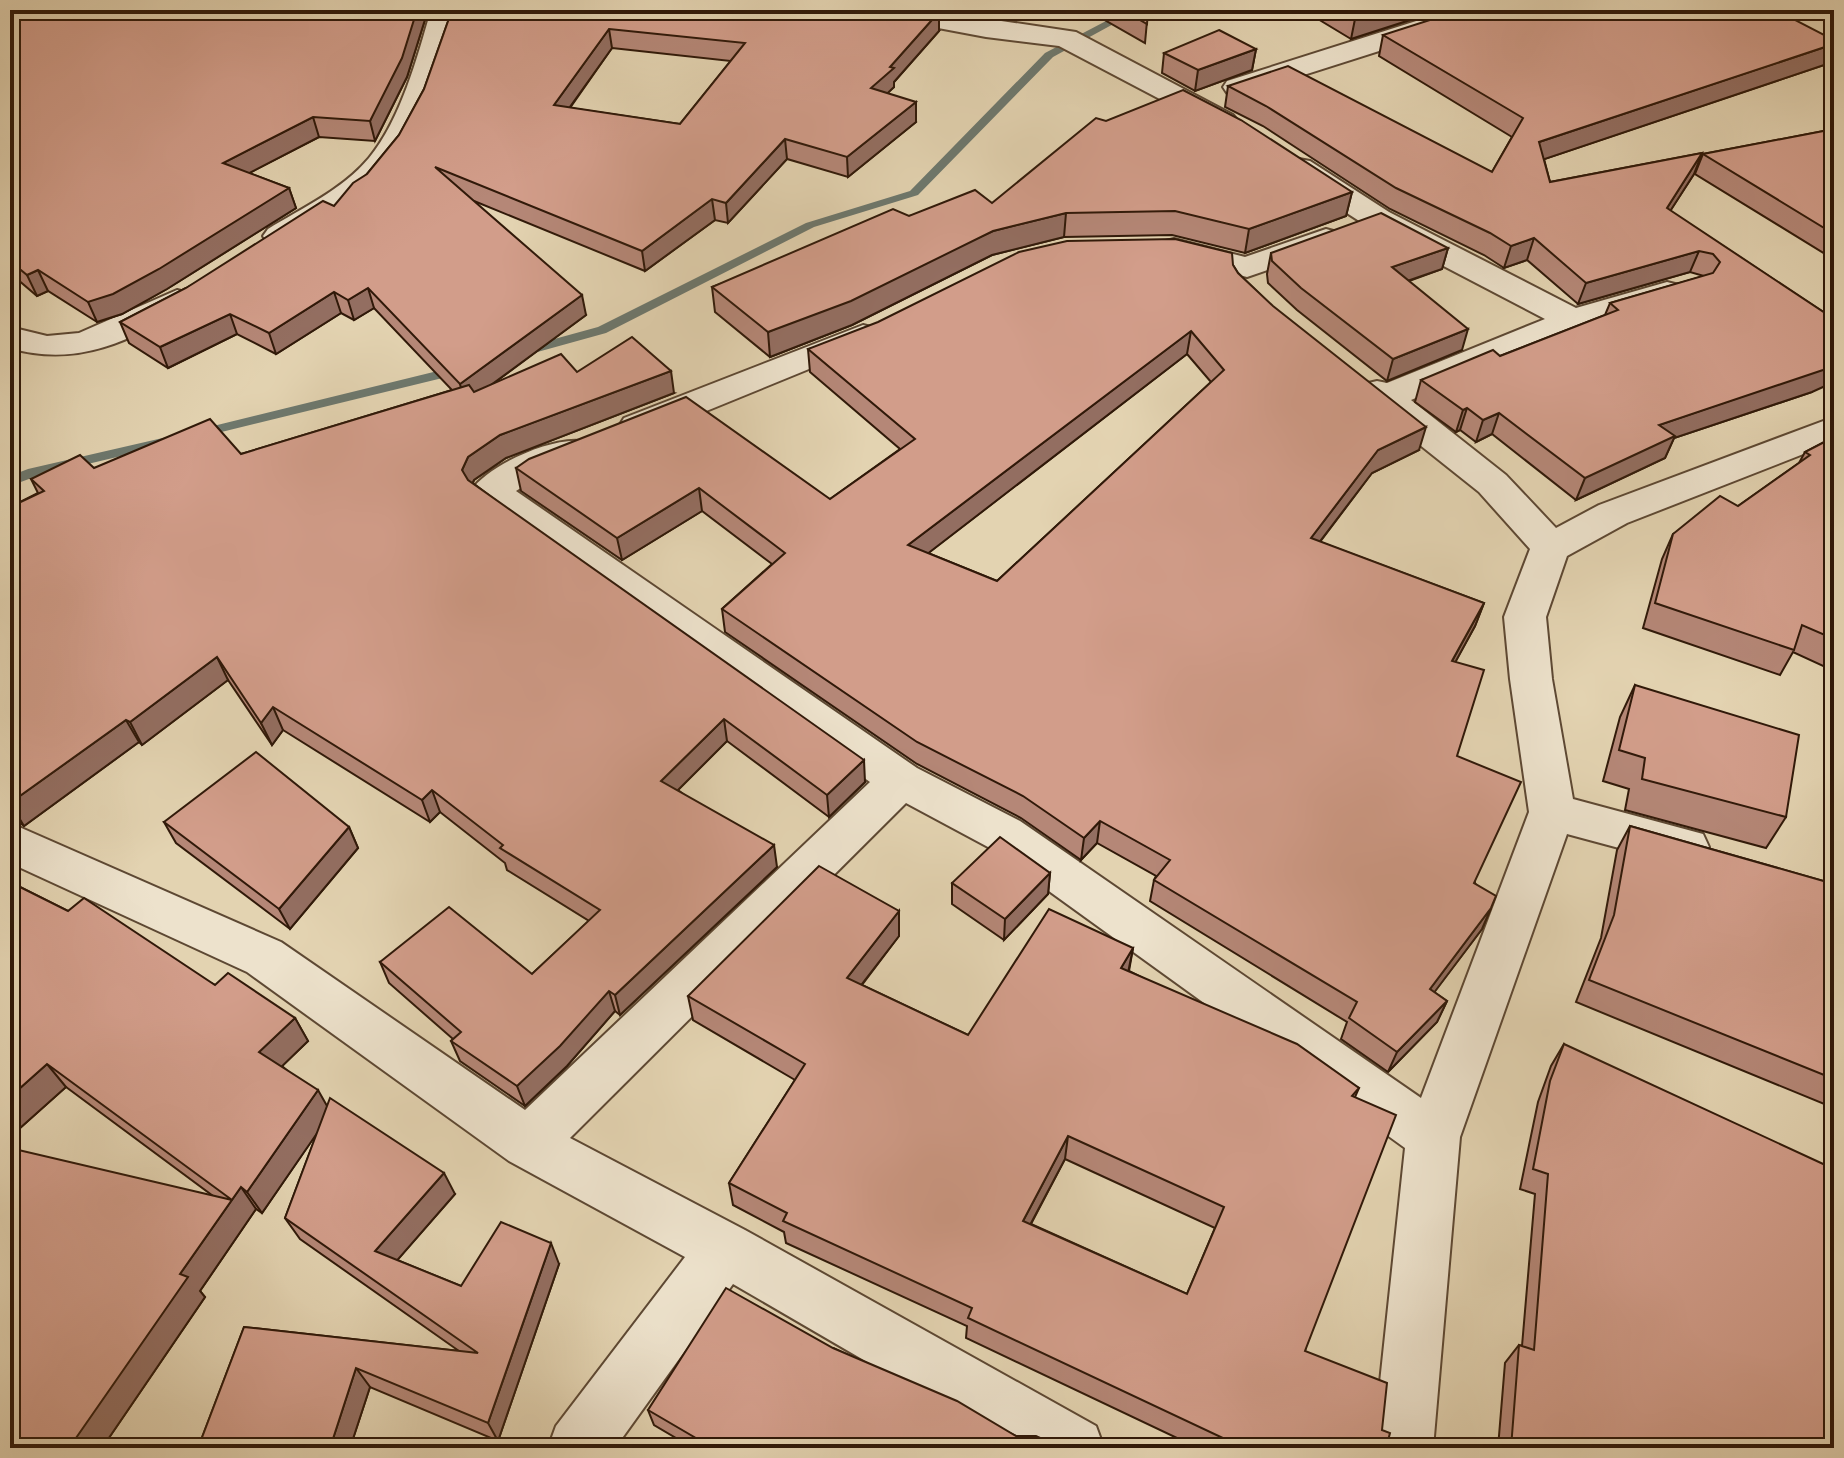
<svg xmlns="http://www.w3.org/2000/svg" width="1844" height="1458" viewBox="0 0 1844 1458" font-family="'Libre Bodoni',serif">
<rect width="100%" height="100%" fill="#e3d3b1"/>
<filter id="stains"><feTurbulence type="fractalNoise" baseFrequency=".0025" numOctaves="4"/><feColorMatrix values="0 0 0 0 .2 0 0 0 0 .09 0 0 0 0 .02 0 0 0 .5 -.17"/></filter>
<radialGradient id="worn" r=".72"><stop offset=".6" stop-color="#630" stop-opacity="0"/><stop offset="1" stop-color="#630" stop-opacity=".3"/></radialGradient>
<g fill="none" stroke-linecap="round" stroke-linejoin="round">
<g fill="#6d786e" fill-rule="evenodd">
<path d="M 1127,10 L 1139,10 L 1053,57 L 918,195 L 814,227 L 606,333 L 523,356 L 517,352 L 518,349 L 598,327 L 806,223 L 910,191 L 1045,53 Z"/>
<path d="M 458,366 L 464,370 L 463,373 L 197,438 L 190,434 L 197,430 Z"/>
<path d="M 167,437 L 172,438 L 172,444 L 37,476 L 10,486 L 10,476 L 28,469 Z"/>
</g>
<defs>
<g id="minor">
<path d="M 431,10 L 459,10 C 442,68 424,141 378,184 C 352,208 320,225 290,243 L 279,246 L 268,243 L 263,236 L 268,229 C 302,208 342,190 369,158 C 401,119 417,58 431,10 Z"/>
<path d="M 871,10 L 928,10 L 1076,32 L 1233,115 L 1238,121 L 1233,127 L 1223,130 L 1213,127 L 1059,46 L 986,37 L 885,18 L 875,16 Z"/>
<path d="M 1451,10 L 1493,10 L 1489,16 L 1247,93 L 1237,96 L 1227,93 L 1223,87 L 1227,81 Z"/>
<path d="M 1299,159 L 1310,161 L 1389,212 L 1576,308 L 1667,282 L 1679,285 L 1684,292 L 1679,299 L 1585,327 L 1411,400 L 1506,475 L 1556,528 L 1599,505 L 1834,417 L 1834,442 L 1627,523 L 1567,556 L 1546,617 L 1552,679 L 1573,799 L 1703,834 L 1709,847 L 1703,860 L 1686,866 L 1567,834 L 1460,1137 L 1433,1448 L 1373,1448 L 1405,1148 L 988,847 L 906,803 L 570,1138 L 745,1230 L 1096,1426 L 1104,1448 L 1015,1448 L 733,1284 L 615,1448 L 548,1448 L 556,1426 L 685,1257 L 509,1161 L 247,972 L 10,863 L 10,823 L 281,942 L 525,1110 L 870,782 L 476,500 L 471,491 C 487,465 557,434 586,442 L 592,450 C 582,464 536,477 516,491 L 917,768 L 1020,821 L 1421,1098 L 1529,812 L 1510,679 L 1504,617 L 1530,549 L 1479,492 L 1371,406 L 1359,392 L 1364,384 L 1377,381 L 1387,383 L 1545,319 L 1367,226 L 1288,175 L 1284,168 L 1288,161 Z"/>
<path d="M 1326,229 L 1337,232 L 1342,239 L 1337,246 L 1247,277 L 1162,256 L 1158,249 L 1162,242 L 1174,239 L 1245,257 Z"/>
<path d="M 177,290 L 189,293 L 194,300 L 189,307 C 130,340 79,368 10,348 L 10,327 L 47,336 L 79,333 Z"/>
<path d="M 863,325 L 875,328 L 880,335 L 875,342 L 650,434 L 637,438 L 624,434 L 619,426 L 624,418 Z"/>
</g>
</defs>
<use href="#minor" stroke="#5d4833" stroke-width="4"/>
<use href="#minor" fill="#ede2cc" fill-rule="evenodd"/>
</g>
<g fill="#b58777" stroke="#301909" stroke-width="2" fill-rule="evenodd">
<path d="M 10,10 L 428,10 L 407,77 L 375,141 L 319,137 L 249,173 L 289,188 L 296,208 L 167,289 L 122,314 L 97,322 L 48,291 L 37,296 L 10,273 Z"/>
<path d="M 452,10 L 939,31 L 894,82 L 894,87 L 887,93 L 916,122 L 848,177 L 787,159 L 728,223 L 715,220 L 645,271 L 474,201 L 586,315 L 494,383 L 577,372 L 674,393 L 506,458 L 474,480 L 473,483 L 865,782 L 829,817 L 727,741 L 678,790 L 777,867 L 620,1015 L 615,1011 L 567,1066 L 525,1106 L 460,1061 L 451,1041 L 453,1039 L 389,983 L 380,962 L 532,974 L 589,921 L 507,870 L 505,863 L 440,812 L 430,822 L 283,730 L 272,745 L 228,680 L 142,745 L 139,742 L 24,826 L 10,815 L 10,507 L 38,493 L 31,479 L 94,468 L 241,454 L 452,390 L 374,308 L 354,320 L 341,313 L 276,354 L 237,334 L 168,368 L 129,343 L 120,322 L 186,288 L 334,206 L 367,174 L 399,135 L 424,89 ZM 612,48 L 731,61 L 680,124 L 570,108 Z"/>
<path d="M 1067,10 L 1148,10 L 1145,43 L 1094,14 Z"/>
<path d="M 1314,10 L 1441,10 L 1351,39 L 1313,16 Z"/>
<path d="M 1383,35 L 1830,63 L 1544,159 L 1550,182 L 1702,153 L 1694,174 L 1670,211 L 1834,319 L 1812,392 L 1674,438 L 1665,458 L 1576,500 L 1492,434 L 1476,442 L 1460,430 L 1456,432 L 1415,402 L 1421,380 L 1500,356 L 1605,315 L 1610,303 L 1704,276 L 1690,272 L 1578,304 L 1527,260 L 1504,268 L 1484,255 L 1390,209 L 1263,126 L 1225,107 L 1228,86 L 1492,172 L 1512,137 L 1379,56 Z"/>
<path d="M 1256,49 L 1252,70 L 1195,91 L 1162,73 L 1164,53 Z"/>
<path d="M 1834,129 L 1834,255 L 1830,257 L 1695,174 L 1703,154 Z"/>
<path d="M 1352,192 L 1346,216 L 1245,253 L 1172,235 L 1064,237 L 992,255 L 852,325 L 770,357 L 715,312 L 712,287 L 909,216 L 992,203 Z"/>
<path d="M 1448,248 L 1442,269 L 1409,281 L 1462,350 L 1387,381 L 1297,310 L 1268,283 L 1267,274 L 1271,253 Z"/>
<path d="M 1233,265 L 1238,273 L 1419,450 L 1372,473 L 1320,542 L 1484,603 L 1475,626 L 1455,662 L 1457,756 L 1475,883 L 1491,908 L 1482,929 L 1434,992 L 1447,1001 L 1437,1022 L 1388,1072 L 1341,1039 L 1347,1022 L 1150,901 L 1154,880 L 1156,876 L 1097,843 L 1081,860 L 1021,818 L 917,764 L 725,632 L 722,609 L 772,564 L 702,511 L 622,560 L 521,491 L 516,468 L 830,499 L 900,449 L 810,372 L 808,349 ZM 1187,354 L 1211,382 L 997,581 L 928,553 Z"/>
<path d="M 1834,437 L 1834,671 L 1793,652 L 1780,675 L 1643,628 L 1662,559 L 1673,534 L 1738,506 L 1799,463 L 1805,452 Z"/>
<path d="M 1635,685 L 1786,817 L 1766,848 L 1625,810 L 1629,789 L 1603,781 L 1620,717 Z"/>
<path d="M 164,822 L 349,827 L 358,848 L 290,929 L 176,843 Z"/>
<path d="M 1630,826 L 1834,884 L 1834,1108 L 1576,1002 L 1601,938 L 1617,850 Z"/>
<path d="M 1050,873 L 1048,894 L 1004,940 L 952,904 L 952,883 Z"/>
<path d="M 10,882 L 215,985 L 295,1018 L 308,1041 L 282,1066 L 327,1106 L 455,1194 L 397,1260 L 461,1286 L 559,1264 L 498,1441 L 370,1387 L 350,1448 L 198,1448 L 244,1327 L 459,1351 L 300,1239 L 285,1218 L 317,1133 L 262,1213 L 256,1209 L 200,1291 L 205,1297 L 102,1448 L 10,1448 L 213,1196 L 66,1087 L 10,1137 Z"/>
<path d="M 899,911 L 899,936 L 862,985 L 968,1035 L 1133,948 L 1129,971 L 1359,1088 L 1355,1097 L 1305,1351 L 1382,1430 L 1386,1448 L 1198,1448 L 966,1338 L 967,1326 L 786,1243 L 784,1232 L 733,1205 L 729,1183 L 795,1080 L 693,1020 L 688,996 ZM 1065,1159 L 1215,1228 L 1187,1294 L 1031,1224 Z"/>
<path d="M 1564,1044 L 1834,1448 L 1498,1448 L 1505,1363 L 1519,1345 L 1522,1346 L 1535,1194 L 1520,1189 L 1538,1102 L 1551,1066 Z"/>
<path d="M 833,1348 L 1016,1436 L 1062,1448 L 693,1448 L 654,1425 L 648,1410 Z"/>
</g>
<g fill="#936e61" stroke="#301909" stroke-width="2">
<path d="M 417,10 L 428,10 L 407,77 L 375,141 L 370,121 Z"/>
<path d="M 1382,10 L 1441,10 L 1351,39 L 1355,19 Z"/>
<path d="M 939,12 L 939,31 L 894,82 L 894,87 L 872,108 L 871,88 Z"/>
<path d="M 609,29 L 612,48 L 557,125 L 554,105 Z"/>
<path d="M 1834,44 L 1834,53 L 1830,63 L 1533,163 L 1539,142 Z"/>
<path d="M 1256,49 L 1252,70 L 1195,91 L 1198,70 Z"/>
<path d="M 916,102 L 916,122 L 848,177 L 847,157 Z"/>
<path d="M 313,117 L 319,137 L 230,183 L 223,163 Z"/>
<path d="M 785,139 L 787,159 L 728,223 L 726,203 Z"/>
<path d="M 1702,153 L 1694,174 L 1658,230 L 1667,208 Z"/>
<path d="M 289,188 L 296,208 L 167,289 L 122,314 L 97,322 L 88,302 Z"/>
<path d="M 1352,192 L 1346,216 L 1245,253 L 1249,229 Z"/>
<path d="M 712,199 L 715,220 L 645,271 L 642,251 Z"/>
<path d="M 1066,213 L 1064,237 L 992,255 L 852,325 L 770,357 L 768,332 L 993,231 Z"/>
<path d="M 1534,238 L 1527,260 L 1504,268 L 1511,246 Z"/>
<path d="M 1448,248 L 1442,269 L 1387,288 L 1392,267 Z"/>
<path d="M 1699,251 L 1690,272 L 1578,304 L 1586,283 Z"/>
<path d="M 38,270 L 48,291 L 37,296 L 27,275 Z"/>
<path d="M 368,288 L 374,308 L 354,320 L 348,300 Z"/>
<path d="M 334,292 L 341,313 L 276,354 L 269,333 Z"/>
<path d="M 582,295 L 586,315 L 465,404 L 460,384 Z"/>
<path d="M 230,314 L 237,334 L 168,368 L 160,347 Z"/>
<path d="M 1468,329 L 1462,350 L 1387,381 L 1393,359 Z"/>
<path d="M 1191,331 L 1187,354 L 909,568 L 908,545 Z"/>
<path d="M 1834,365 L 1834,382 L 1812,392 L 1674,438 L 1665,458 L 1576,500 L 1585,478 L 1659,425 Z"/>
<path d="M 671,371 L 674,393 L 506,458 L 474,480 L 468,492 L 462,470 L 468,457 L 500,435 Z"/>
<path d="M 1467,408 L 1460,430 L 1456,432 L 1463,410 Z"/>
<path d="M 1499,413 L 1492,434 L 1476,442 L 1483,420 Z"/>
<path d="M 1426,427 L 1419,450 L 1372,473 L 1305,561 L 1311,538 L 1378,450 Z"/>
<path d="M 699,488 L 702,511 L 622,560 L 617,538 Z"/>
<path d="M 1484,603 L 1475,626 L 1444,683 L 1452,661 Z"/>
<path d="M 217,657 L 228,680 L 142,745 L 130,722 Z"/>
<path d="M 273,707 L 283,730 L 272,745 L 261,723 Z"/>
<path d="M 724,719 L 727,741 L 665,803 L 661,781 Z"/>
<path d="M 126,720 L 139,742 L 24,826 L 10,803 Z"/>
<path d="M 864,760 L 865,782 L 829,817 L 827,795 Z"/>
<path d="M 432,790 L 440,812 L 430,822 L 422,800 Z"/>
<path d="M 1100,821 L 1097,843 L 1081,860 L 1084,838 Z"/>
<path d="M 349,827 L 358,848 L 290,929 L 279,909 Z"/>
<path d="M 774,845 L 777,867 L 620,1015 L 615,995 Z"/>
<path d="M 1050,873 L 1048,894 L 1004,940 L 1005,919 Z"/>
<path d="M 1491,908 L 1482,929 L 1421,1010 L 1430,989 Z"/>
<path d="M 899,911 L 899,936 L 848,1002 L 847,978 Z"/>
<path d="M 1133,948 L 1128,973 L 1121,968 Z"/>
<path d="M 609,991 L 615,1011 L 567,1066 L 525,1106 L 517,1086 Z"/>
<path d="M 1447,1001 L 1437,1022 L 1388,1072 L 1397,1052 Z"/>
<path d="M 295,1018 L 308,1041 L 273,1075 L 259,1052 Z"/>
<path d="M 47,1064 L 66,1087 L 10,1137 L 10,1097 Z"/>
<path d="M 318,1090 L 331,1113 L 262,1213 L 247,1192 Z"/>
<path d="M 1068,1136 L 1065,1159 L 1021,1242 L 1023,1221 Z"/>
<path d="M 444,1173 L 455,1194 L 387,1272 L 375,1251 Z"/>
<path d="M 241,1187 L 256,1209 L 200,1291 L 205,1297 L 102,1448 L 69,1448 L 180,1274 Z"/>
<path d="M 551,1243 L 559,1264 L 498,1441 L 488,1423 Z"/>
<path d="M 356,1368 L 370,1387 L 350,1448 L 330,1448 Z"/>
</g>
<g fill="#d29d8a" stroke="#301909" stroke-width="2" fill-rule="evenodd">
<path d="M 10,10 L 417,10 L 402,58 L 370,121 L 313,117 L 223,163 L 289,188 L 159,269 L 113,294 L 88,302 L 38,270 L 27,275 L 10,261 Z"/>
<path d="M 452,10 L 928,10 L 939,12 L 890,67 L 894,68 L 871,88 L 916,102 L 847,157 L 785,139 L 726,203 L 712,199 L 642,251 L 435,167 L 582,295 L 460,384 L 368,288 L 348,300 L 334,292 L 269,333 L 230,314 L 160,347 L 120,322 L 186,288 L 323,201 L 334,206 L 353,183 L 367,174 L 399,135 L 424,89 ZM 609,29 L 745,43 L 680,124 L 554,105 Z"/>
<path d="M 1123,10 L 1148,10 L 1147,24 Z"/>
<path d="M 1340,10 L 1382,10 L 1355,19 Z"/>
<path d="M 1461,10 L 1776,10 L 1834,40 L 1834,44 L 1539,142 L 1550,182 L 1702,153 L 1667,208 L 1834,319 L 1834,365 L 1823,370 L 1659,425 L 1675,436 L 1585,478 L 1499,413 L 1483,420 L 1467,408 L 1463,410 L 1421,380 L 1493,350 L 1500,356 L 1618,310 L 1610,303 L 1713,273 L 1720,262 L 1713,254 L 1699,251 L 1586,283 L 1534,238 L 1511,246 L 1490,233 L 1396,188 L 1266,106 L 1228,86 L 1288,66 L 1492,172 L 1523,118 L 1383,35 Z"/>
<path d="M 1219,30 L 1256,49 L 1198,70 L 1164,53 Z"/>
<path d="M 1183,90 L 1241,120 L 1352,192 L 1249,229 L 1175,211 L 1066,213 L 993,231 L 851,301 L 768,332 L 712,287 L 893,209 L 909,216 L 975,190 L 992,203 L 1096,118 L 1106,121 Z"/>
<path d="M 1834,129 L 1834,234 L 1703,154 Z"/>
<path d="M 1381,213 L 1448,248 L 1392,267 L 1468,329 L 1393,359 L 1301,288 L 1272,261 L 1271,253 Z"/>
<path d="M 1175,239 L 1232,253 L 1233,265 L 1238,273 L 1273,306 L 1426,427 L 1378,450 L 1311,538 L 1484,603 L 1452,661 L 1484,670 L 1457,756 L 1521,782 L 1474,883 L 1496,896 L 1491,908 L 1430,989 L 1447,1001 L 1397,1052 L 1349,1018 L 1357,1002 L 1154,880 L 1170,860 L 1100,821 L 1084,838 L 1023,796 L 917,742 L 722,609 L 785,553 L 699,488 L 617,538 L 516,468 L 529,459 L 686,397 L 830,499 L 915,439 L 808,349 L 878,322 L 1019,252 L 1067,241 ZM 1191,331 L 1224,370 L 997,581 L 908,545 Z"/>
<path d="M 632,337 L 671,371 L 500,435 L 468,457 L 462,470 L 468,480 L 864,760 L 827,795 L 724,719 L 661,781 L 774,845 L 615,995 L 609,991 L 560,1046 L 517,1086 L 451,1041 L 461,1032 L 380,962 L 449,907 L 532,974 L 600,910 L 500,848 L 503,845 L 432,790 L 422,800 L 273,707 L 261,723 L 217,657 L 130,722 L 126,720 L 10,803 L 10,507 L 44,491 L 31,479 L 80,455 L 94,468 L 210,419 L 241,454 L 469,385 L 474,392 L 561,354 L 577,372 Z"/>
<path d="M 1834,437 L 1834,639 L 1802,625 L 1794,650 L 1655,603 L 1673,534 L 1720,496 L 1738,506 L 1810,455 L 1805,452 Z"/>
<path d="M 1635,685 L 1799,735 L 1786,817 L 1642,779 L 1645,758 L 1619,750 Z"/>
<path d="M 256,752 L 349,827 L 279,909 L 164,822 Z"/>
<path d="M 1630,826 L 1834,884 L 1834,1079 L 1589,980 L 1614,915 Z"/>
<path d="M 1000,837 L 1050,873 L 1005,919 L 952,883 Z"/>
<path d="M 819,866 L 899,911 L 847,978 L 968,1035 L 1049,909 L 1133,948 L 1121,968 L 1297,1044 L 1359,1088 L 1352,1096 L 1396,1115 L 1305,1351 L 1387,1383 L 1382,1430 L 1390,1433 L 1386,1448 L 1244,1448 L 968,1318 L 972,1308 L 783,1221 L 787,1213 L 729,1183 L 805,1064 L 688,996 ZM 1068,1136 L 1224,1207 L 1187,1294 L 1023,1221 Z"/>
<path d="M 10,882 L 68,911 L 84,898 L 215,985 L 228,973 L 295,1018 L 259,1052 L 318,1090 L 247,1192 L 241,1187 L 180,1274 L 188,1277 L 69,1448 L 10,1448 L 10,1148 L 232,1200 L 47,1064 L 10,1097 Z"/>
<path d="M 1564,1044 L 1834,1169 L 1834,1448 L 1511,1448 L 1519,1345 L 1534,1350 L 1548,1174 L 1533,1169 L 1550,1081 Z"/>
<path d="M 330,1098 L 444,1173 L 375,1251 L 461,1286 L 501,1222 L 551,1243 L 488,1423 L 356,1368 L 330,1448 L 198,1448 L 244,1327 L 478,1353 L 285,1218 Z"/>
<path d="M 726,1288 L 833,1348 L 957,1401 L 1016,1436 L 1036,1436 L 1062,1448 L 713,1448 L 648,1410 Z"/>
</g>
<rect width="1844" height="1458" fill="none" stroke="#e3d3b1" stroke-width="40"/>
<rect x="12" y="12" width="1820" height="1434" fill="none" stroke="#301909" stroke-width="4"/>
<rect x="20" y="20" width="1804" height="1418" fill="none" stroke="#301909" stroke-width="2"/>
<rect width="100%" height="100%" filter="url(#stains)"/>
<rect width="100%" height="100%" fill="url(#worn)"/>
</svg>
